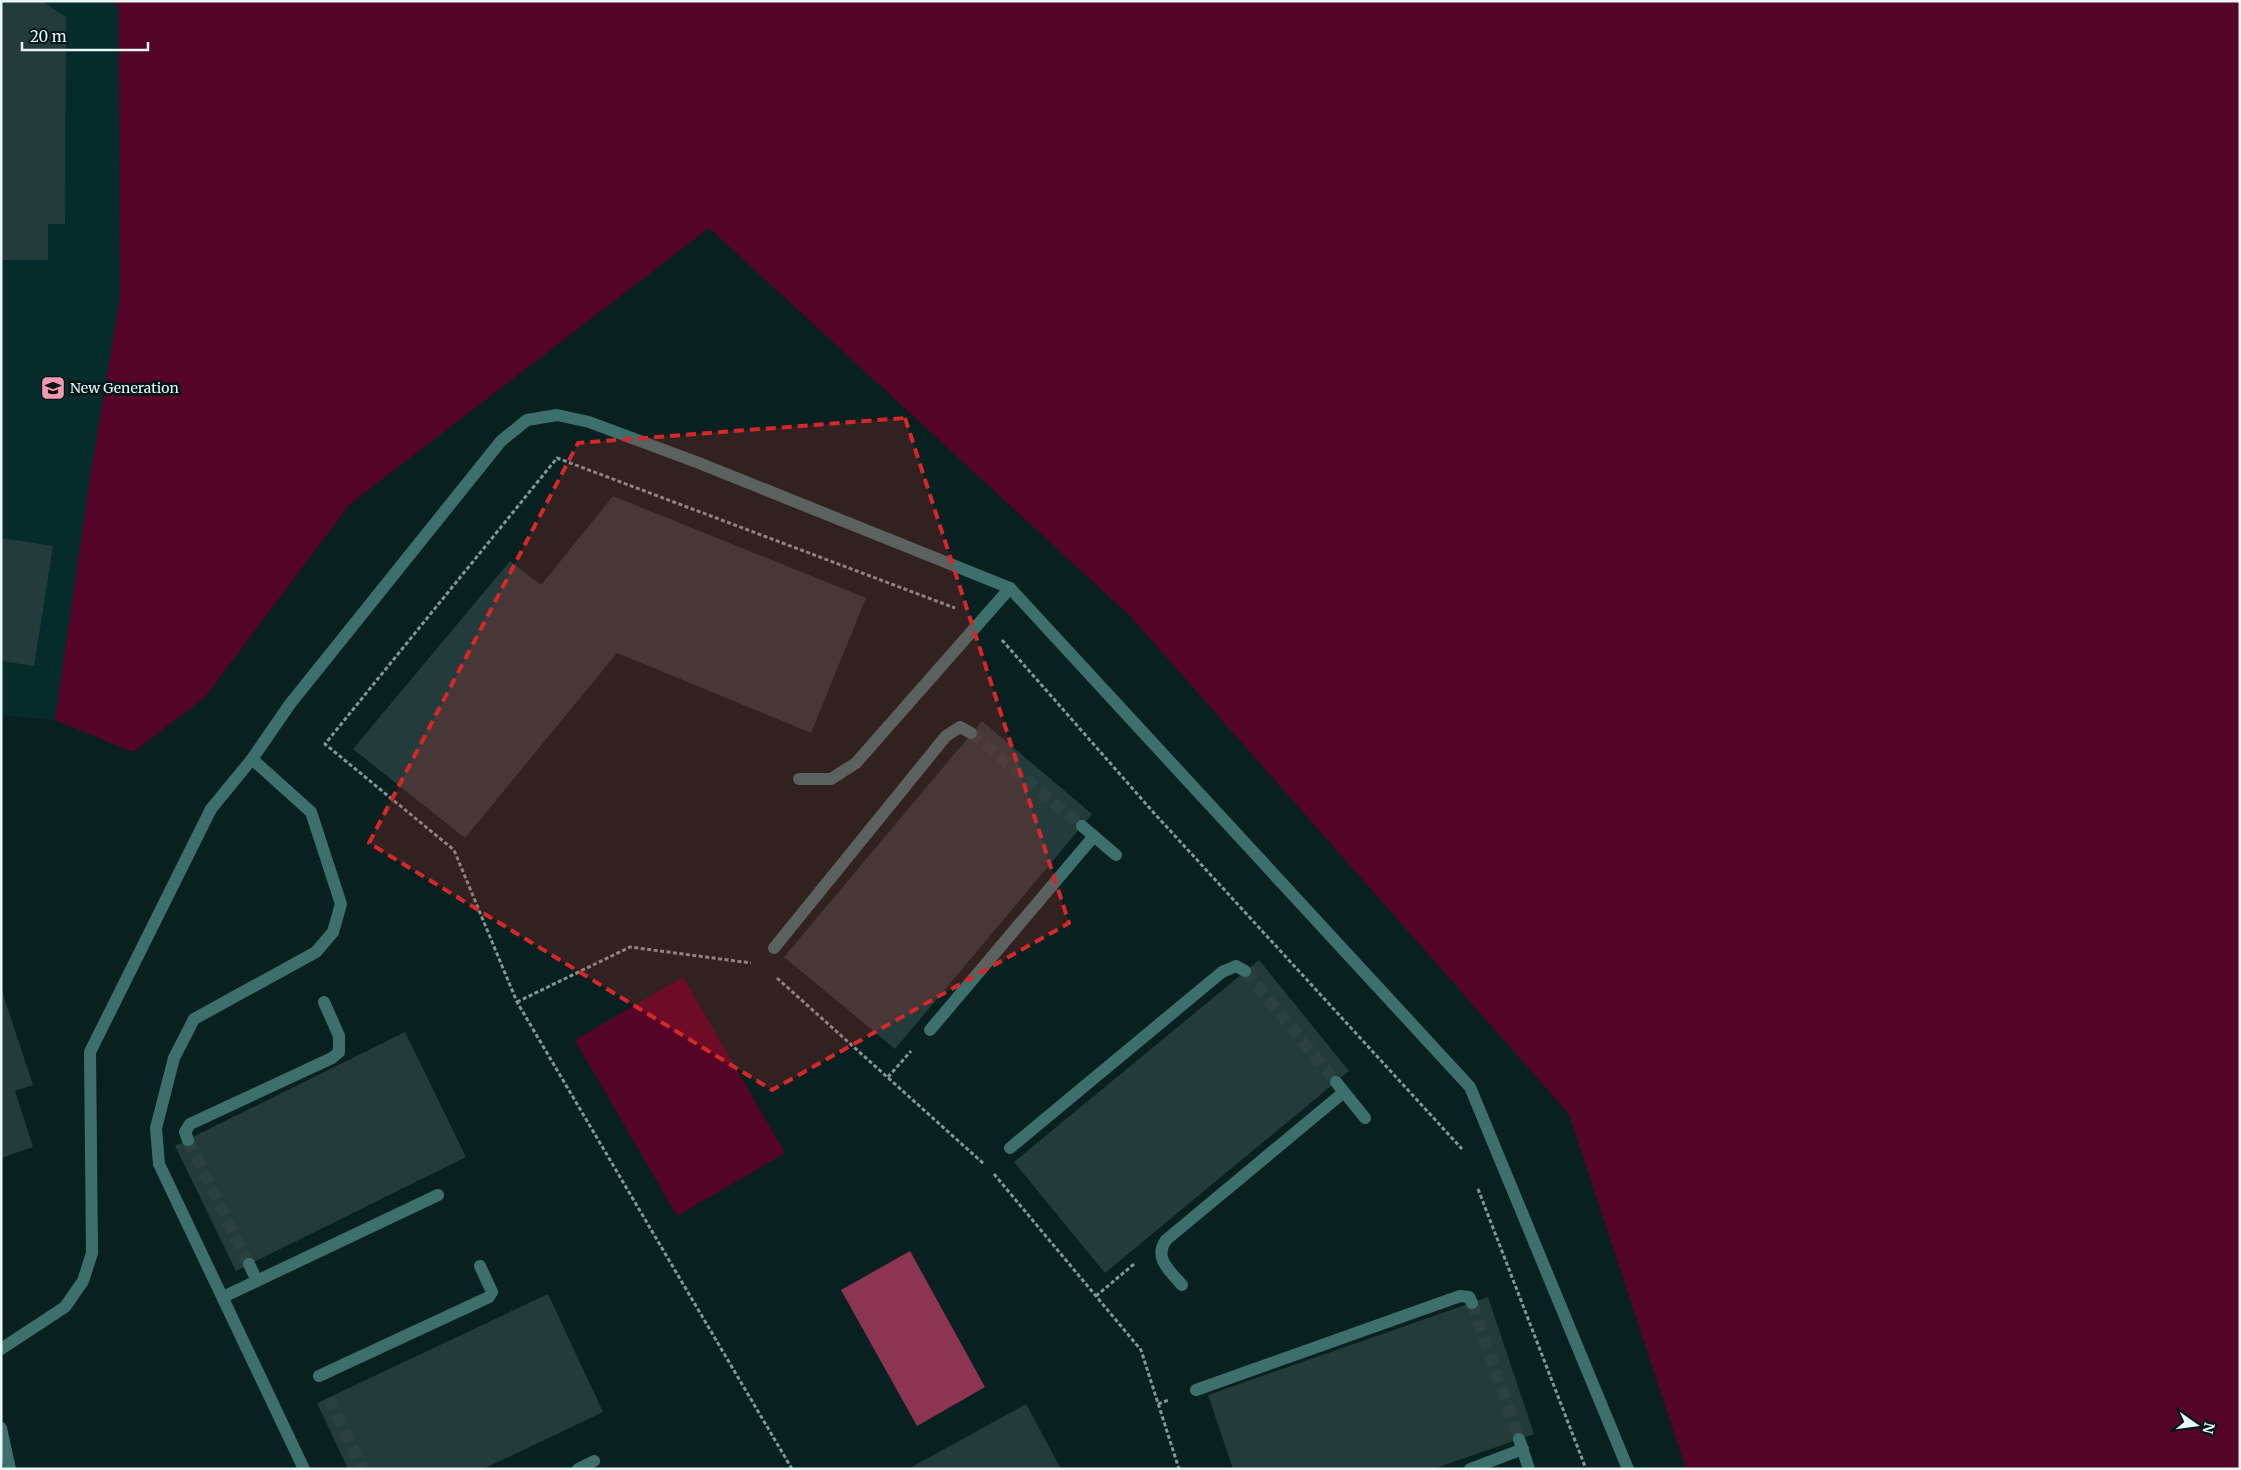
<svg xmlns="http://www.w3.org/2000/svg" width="2241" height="1470" viewBox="0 0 2241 1470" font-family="Merriweather,serif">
<rect width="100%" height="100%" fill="#082120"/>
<path fill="#052c2a" d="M 1,1 L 110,1 L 119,7 L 120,297 L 90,478 L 55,720 L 1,715 Z"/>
<g fill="#540426">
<path d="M 110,1 L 2240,1 L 2240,1469 L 1686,1469 L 1569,1114 L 1130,616 L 709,228 L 350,504 L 205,697 L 133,752 L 55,720 L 90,478 L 120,297 L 119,7 Z"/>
<path d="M 683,977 L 785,1153 L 677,1216 L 575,1040 Z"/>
</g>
<path fill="#8c3451" d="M 910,1251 L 985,1387 L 917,1426 L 841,1290 Z"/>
<g fill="#233c3b">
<path d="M 1,1 L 42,1 L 66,17 L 65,224 L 48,224 L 48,260 L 1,260 Z"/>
<path d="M 613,496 L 866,598 L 811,733 L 617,653 L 465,838 L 353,749 L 510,561 L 541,585 Z"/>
<path d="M 1,538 L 53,546 L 34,666 L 1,661 Z"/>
<path d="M 982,721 L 1092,814 L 895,1049 L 784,957 Z"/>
<path d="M 1259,960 L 1349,1071 L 1105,1273 L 1014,1162 Z"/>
<path d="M 1,988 L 33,1085 L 15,1091 L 33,1147 L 1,1158 Z"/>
<path d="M 405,1032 L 466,1157 L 236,1271 L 175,1146 Z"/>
<path d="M 548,1294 L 603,1412 L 483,1469 L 348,1469 L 317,1403 Z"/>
<path d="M 1488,1297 L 1534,1434 L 1433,1469 L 1233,1469 L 1208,1395 Z"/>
<path d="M 1026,1404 L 1061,1469 L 908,1469 Z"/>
</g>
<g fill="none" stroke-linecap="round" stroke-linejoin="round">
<g stroke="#2a4140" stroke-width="12" stroke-dasharray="12 6" stroke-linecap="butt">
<path d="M 971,733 L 1082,826"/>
<path d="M 1245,971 L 1336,1082"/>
<path d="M 188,1140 L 249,1264"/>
<path d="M 1472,1303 L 1519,1439"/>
<path d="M 329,1398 L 362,1469"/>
</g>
<g stroke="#839796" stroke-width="3" stroke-dasharray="4 2.5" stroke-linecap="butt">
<path d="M 1002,640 L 1154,813 L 1462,1149"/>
<path d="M 777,978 L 984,1164"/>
<path d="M 517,1002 L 630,947 L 751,963"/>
<path d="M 888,1077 L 911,1051"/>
<path d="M 994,1174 L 1141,1350 L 1179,1469"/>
<path d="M 1478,1189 L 1586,1469"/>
<path d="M 1096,1296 L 1134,1264"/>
<path d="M 1158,1404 L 1169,1400"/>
<path d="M 792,1469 L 517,1002 L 454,850 L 325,744 L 557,458 L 955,608"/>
</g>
<g stroke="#3d706d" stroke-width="12">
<path d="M 252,759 L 311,812 L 341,904 L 333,932 L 316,952 L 194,1019 L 174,1058 L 156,1128 L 159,1164 L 304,1469"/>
<path d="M 799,779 L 831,779 L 856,763 L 1010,588"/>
<path d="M 1082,826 L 1116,855"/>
<path d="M 774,948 L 946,736 L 960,727 L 971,733"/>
<path d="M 930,1030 L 1094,836"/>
<path d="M 1336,1082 L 1365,1118"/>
<path d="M 188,1140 L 185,1132 L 190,1124 L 332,1058 L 339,1052 L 339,1036 L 324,1002"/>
<path d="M 1010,1148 L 1222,972 L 1236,966 L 1245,971"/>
<path d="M 249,1264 L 257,1281"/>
<path d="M 1182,1285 C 1170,1271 1153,1258 1166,1240 L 1344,1092"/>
<path d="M 223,1297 L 438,1195"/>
<path d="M 1,1349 L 65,1307 L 83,1281 L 92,1253 L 90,1052 L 211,809 L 252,759 L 290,704 L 501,441 L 527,420 L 557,415 L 589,422 L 699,463 L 1010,588 L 1470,1087 L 1628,1469"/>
<path d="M 319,1376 L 489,1297 L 492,1292 L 480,1266"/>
<path d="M 1196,1390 L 1460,1296 L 1469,1297 L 1472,1303"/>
<path d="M 1,1428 L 10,1469"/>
<path d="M 1519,1439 L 1529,1469"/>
<path d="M 578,1469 L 594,1461"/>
<path d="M 1470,1469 L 1523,1449"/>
</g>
</g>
<path fill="#d62828" fill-opacity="0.2" stroke="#d62828" stroke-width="4" stroke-dasharray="10 6" stroke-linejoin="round" d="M 905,418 L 1069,923 L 772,1090 L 369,843 L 578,443 Z"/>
<defs>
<symbol id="school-square" viewBox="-11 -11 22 22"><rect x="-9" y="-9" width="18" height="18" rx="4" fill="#f19ab1" stroke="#011817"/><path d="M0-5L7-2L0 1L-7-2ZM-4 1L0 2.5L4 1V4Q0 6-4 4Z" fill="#111"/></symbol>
</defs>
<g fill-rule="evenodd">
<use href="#school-square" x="39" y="374" width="28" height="28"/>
</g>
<g text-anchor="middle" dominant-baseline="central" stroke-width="5" stroke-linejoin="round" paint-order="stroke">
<g font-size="14" fill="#e9f8f7" stroke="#011817" text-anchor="start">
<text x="70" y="388">New Generation</text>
</g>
</g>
<rect width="2241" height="1470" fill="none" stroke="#e9f8f7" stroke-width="5"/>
<g transform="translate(2196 1425) rotate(104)" stroke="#011817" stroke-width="4" paint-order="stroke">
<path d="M0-4L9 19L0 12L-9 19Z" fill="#e9f8f7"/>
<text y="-8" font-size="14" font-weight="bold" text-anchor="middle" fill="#e9f8f7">N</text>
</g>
<path d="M22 42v8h126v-8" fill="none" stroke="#e9f8f7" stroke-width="2.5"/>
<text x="30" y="42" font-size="15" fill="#e9f8f7" stroke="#011817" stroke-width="4" paint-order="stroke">20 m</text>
</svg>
